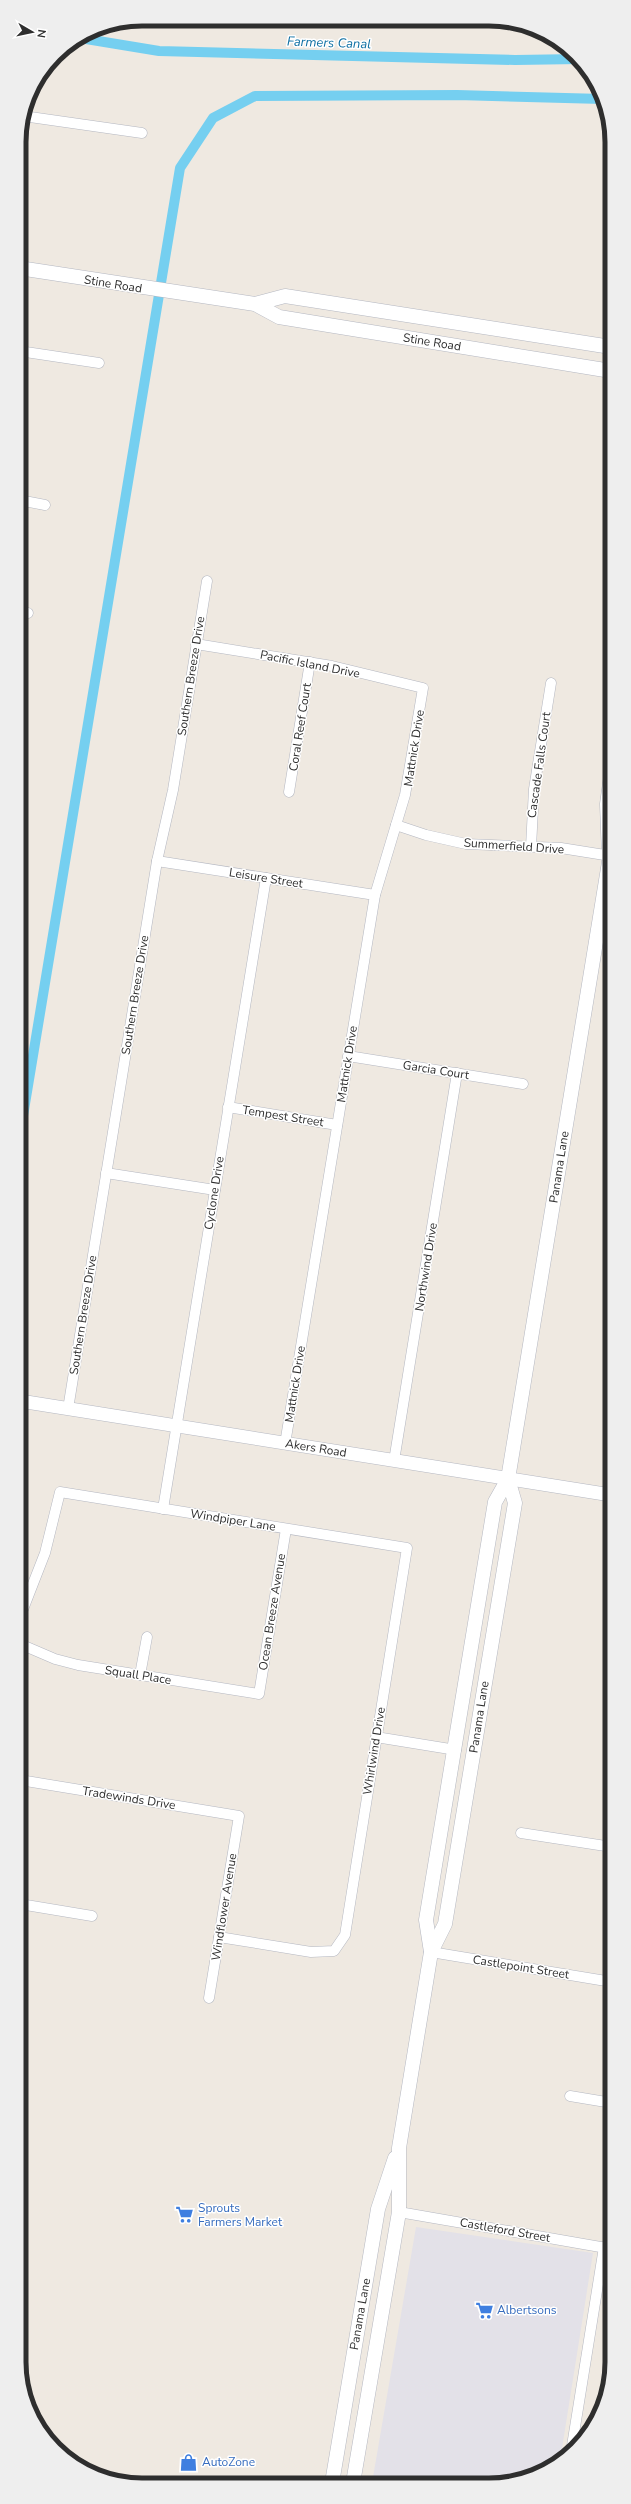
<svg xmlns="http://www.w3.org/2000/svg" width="631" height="2504" viewBox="0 0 631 2504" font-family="'Nunito Sans',sans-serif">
<rect width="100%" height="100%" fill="#efe9e1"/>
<path fill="#e3e1e8" d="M 416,2227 L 593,2253 L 560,2461 L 550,2469 L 505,2484 L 372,2483 Z"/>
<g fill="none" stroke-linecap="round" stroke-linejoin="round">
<g stroke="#75cff0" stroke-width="10">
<path d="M 80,38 L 159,51 L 515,60 L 579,59"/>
<path d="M 20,1134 L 180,168 L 213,118 L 255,96 L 457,95 L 603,99"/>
</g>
<defs>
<g id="minor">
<path d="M 23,116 L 142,133"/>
<path d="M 19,351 L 99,363"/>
<path d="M 19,500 L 45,505"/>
<path d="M 19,612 L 28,613"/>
<path d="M 196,644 L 332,666 L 423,688 L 405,795 L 375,895 L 285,1444"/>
<path d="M 289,792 L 310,662"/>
<path d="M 396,825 L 426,835 L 466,844 L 561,848 L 611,856"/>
<path d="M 531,847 L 534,789 L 551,683"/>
<path d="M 157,861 L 375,895"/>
<path d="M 348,1056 L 523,1084"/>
<path d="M 228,1107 L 337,1125"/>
<path d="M 106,1173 L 215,1190"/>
<path d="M 68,1409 L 157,861 L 173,790 L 207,581"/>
<path d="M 394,1461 L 457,1073"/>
<path d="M 163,1509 L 266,878"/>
<path d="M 20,1617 L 45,1553 L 60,1492 L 407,1548 L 345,1935 L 334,1951 L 311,1952 L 219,1937"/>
<path d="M 20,1644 L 55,1659 L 78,1665 L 259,1694 L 286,1529"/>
<path d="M 140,1675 L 147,1637"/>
<path d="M 376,1737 L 456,1750"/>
<path d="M 20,1780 L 239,1816 L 209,1998"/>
<path d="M 521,1833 L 612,1847"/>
<path d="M 20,1904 L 92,1916"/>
<path d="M 431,1952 L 612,1982"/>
<path d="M 570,2096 L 612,2103"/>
<path d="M 399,2212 L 612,2249"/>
<path d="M 571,2452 L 604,2247"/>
</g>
<path id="tertiary" d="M 20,1401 L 611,1495"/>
<g id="secondary">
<path d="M 19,268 L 255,304 L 279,317 L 611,371"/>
<path d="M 255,304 L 285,296 L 611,347"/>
<path d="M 609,855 L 607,804 L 611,776"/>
<path d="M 431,1952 L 426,1920 L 495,1502 L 508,1479 L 611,850"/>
<path d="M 332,2483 L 378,2209 L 395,2158"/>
<path d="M 353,2483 L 399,2212 L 399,2148 L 431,1952 L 445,1924 L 515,1503 L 508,1479"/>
</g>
</defs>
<use href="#minor" stroke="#b4b7c1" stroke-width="11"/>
<use href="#tertiary" stroke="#b4b7c1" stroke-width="14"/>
<use href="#secondary" stroke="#b4b7c1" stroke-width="15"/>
<use href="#minor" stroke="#fff" stroke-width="10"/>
<use href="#tertiary" stroke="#fff" stroke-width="13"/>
<use href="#secondary" stroke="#fff" stroke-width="14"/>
</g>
<defs>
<symbol id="supermarket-bare" viewBox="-9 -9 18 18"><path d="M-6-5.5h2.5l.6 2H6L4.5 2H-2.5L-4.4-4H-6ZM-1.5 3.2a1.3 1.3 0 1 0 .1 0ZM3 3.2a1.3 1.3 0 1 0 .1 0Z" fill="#3f7fe0" stroke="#fff" stroke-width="2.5" paint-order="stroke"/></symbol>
<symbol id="shop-bare" viewBox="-9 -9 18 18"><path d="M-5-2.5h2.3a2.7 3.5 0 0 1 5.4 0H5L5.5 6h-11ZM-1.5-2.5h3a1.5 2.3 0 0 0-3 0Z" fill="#3f7fe0" stroke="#fff" stroke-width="2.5" paint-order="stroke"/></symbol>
</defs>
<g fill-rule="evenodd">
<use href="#supermarket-bare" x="172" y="2202" width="25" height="25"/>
<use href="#supermarket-bare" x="472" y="2298" width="25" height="25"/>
<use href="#shop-bare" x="176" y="2450" width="25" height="25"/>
</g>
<g text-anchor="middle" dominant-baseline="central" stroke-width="3" stroke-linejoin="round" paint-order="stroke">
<g font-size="12" fill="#2e2e2e" stroke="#fff">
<text transform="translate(113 284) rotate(9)">Stine Road</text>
<text transform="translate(432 342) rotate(9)">Stine Road</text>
<text transform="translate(310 664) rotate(11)">Pacific Island Drive</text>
<text transform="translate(191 676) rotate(-81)">Southern Breeze Drive</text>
<text transform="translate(300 727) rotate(-81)">Coral Reef Court</text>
<text transform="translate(414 748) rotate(-81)">Mattnick Drive</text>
<text transform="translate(539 765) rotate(-82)">Cascade Falls Court</text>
<text transform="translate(514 846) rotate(4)">Summerfield Drive</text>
<text transform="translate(266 878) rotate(9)">Leisure Street</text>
<text transform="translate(135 995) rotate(-81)">Southern Breeze Drive</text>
<text transform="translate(347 1064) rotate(-81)">Mattnick Drive</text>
<text transform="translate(436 1070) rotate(9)">Garcia Court</text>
<text transform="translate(283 1116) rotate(9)">Tempest Street</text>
<text transform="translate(559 1167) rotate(-81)">Panama Lane</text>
<text transform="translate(214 1193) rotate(-81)">Cyclone Drive</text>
<text transform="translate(426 1267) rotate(-81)">Northwind Drive</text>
<text transform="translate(83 1315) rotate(-81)">Southern Breeze Drive</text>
<text transform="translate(295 1384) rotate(-81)">Mattnick Drive</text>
<text transform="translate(316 1448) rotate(9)">Akers Road</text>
<text transform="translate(233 1520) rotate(9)">Windpiper Lane</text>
<text transform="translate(272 1612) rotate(-81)">Ocean Breeze Avenue</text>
<text transform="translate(138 1675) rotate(9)">Squall Place</text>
<text transform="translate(479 1717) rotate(-81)">Panama Lane</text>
<text transform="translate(374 1751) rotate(-81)">Whirlwind Drive</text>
<text transform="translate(129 1798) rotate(9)">Tradewinds Drive</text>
<text transform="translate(224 1907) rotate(-81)">Windflower Avenue</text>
<text transform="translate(521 1967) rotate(9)">Castlepoint Street</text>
<text transform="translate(505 2230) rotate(10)">Castleford Street</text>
<text transform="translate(360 2314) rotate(-80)">Panama Lane</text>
</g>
<g font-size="12" fill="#366cbe" stroke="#fff" text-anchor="start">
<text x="198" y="2208">Sprouts<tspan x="198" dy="14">Farmers Market</tspan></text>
<text x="497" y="2310">Albertsons</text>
<text x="202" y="2462">AutoZone</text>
</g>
<g font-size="13" font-style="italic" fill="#0d6fa3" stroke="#fff">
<text transform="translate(329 43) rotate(2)">Farmers Canal</text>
</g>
</g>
<path d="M0 0H631V2504H0ZM142 26H489A116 116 0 0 1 605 142V2362A116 116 0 0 1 489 2478H142A116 116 0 0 1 26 2362V142A116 116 0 0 1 142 26Z" fill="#eee" fill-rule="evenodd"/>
<path fill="none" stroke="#2e2e2e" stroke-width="5" d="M142 26H489A116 116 0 0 1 605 142V2362A116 116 0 0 1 489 2478H142A116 116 0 0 1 26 2362V142A116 116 0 0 1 142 26Z"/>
<g transform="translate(32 32) rotate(99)" stroke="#ffffff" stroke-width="3" paint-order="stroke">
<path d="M0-3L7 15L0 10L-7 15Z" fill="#2e2e2e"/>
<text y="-6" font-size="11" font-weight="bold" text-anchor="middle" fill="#2e2e2e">N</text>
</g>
</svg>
